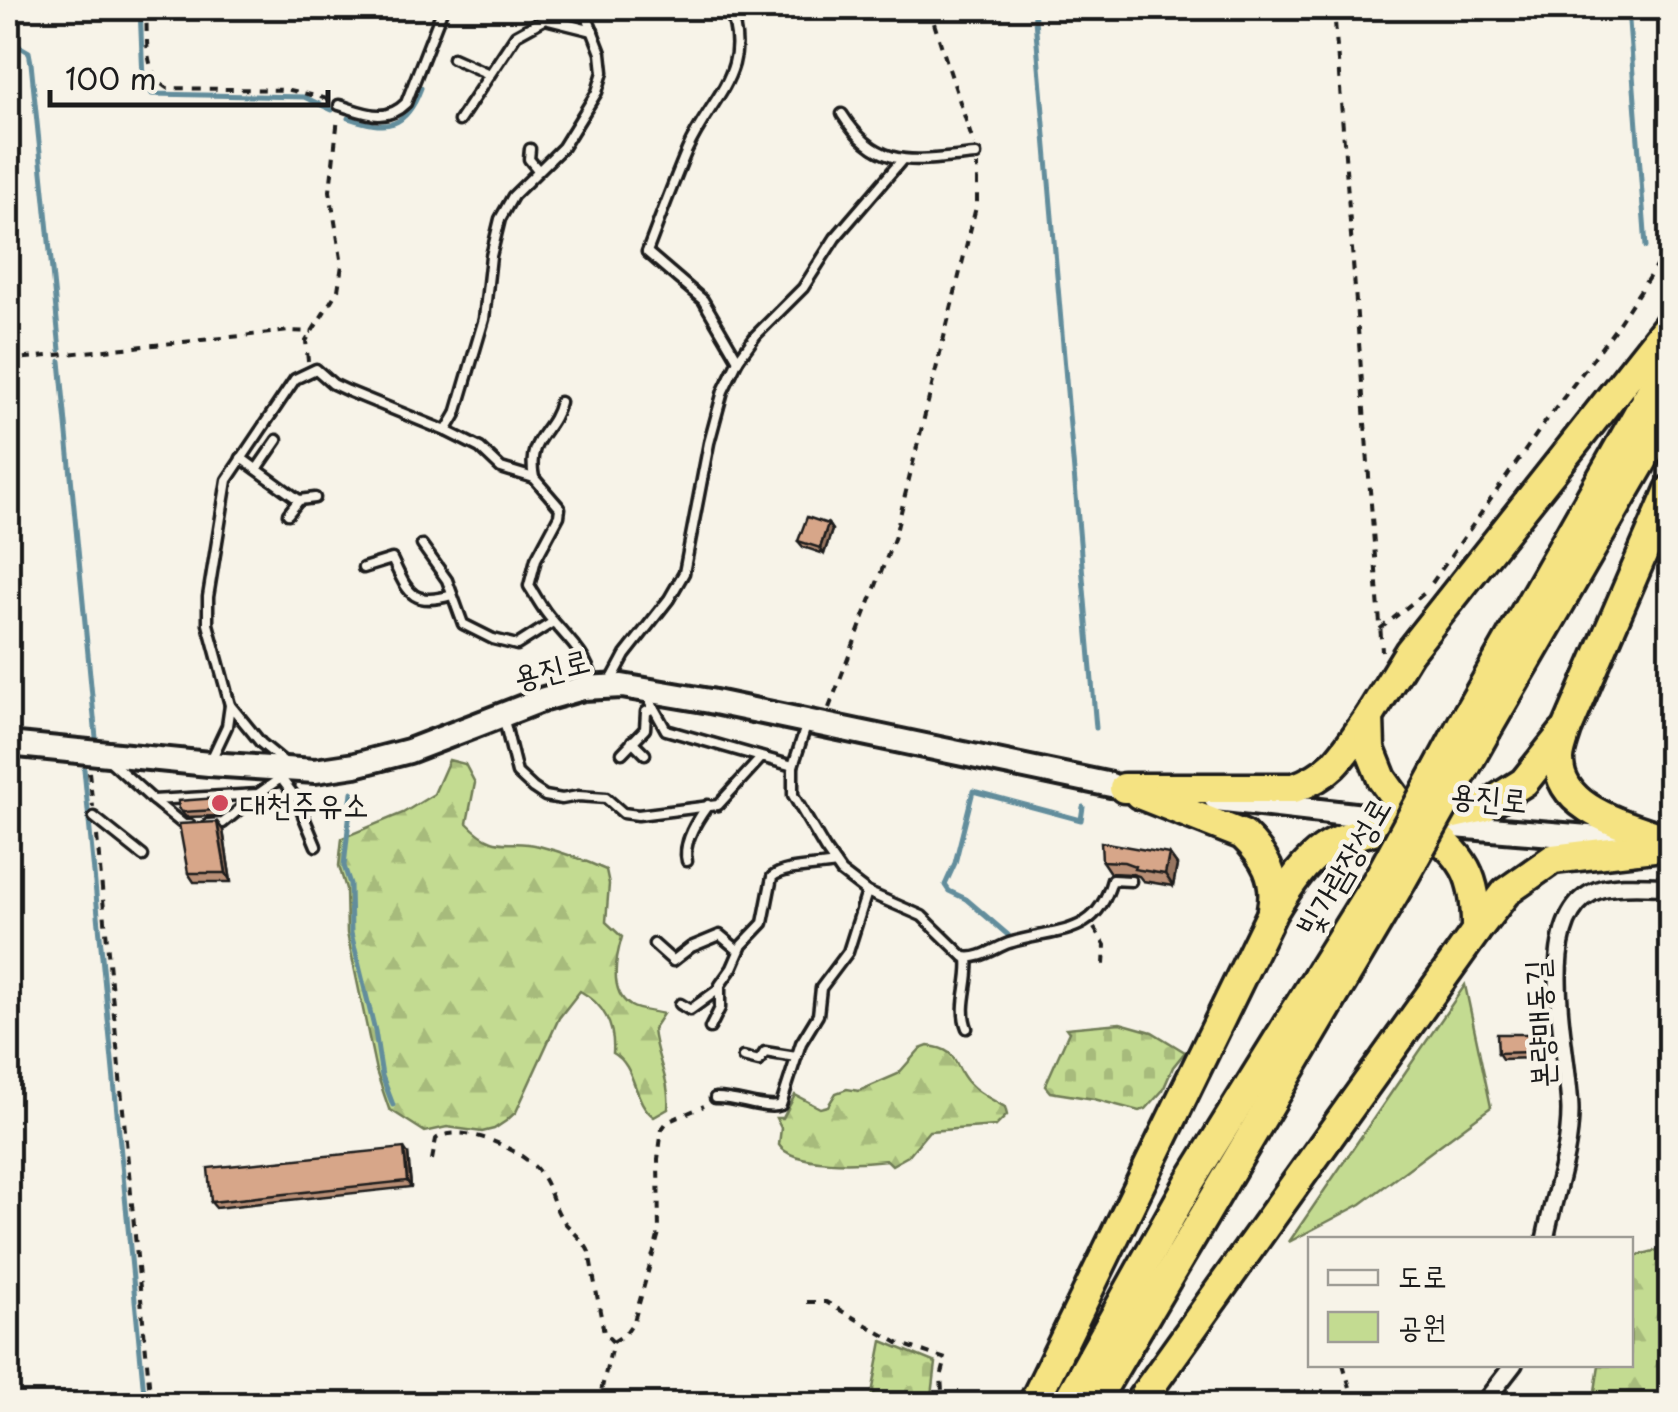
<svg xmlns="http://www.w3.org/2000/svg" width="1678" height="1412" viewBox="0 0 1678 1412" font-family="'Playpen Sans','Poor Story',sans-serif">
<defs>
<pattern id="forest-firs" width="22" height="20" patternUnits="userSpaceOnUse" patternTransform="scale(2.5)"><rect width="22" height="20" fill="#c3db91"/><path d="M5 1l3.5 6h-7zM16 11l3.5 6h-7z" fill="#a7bb7c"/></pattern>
<pattern id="cemetery-stones" width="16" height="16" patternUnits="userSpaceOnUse" patternTransform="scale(2.5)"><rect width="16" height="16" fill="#c3db91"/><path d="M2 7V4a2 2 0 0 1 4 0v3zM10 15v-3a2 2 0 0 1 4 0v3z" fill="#a7bb7c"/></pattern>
</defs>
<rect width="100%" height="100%" fill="#f7f3e8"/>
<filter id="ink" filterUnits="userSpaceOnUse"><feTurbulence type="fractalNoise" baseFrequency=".01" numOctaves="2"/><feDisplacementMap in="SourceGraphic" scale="20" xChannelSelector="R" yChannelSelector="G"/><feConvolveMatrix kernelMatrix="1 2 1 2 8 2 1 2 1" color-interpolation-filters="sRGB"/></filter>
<g filter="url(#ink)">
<path fill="#c3db91" stroke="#707c56" stroke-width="2.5" d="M 1465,985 L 1491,1107 L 1361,1204 L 1289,1242 Z"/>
<g fill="url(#forest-firs)" stroke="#707c56" stroke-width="2.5">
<path d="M 449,760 L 465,764 L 475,783 L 467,823 C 498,855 507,837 539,846 C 562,852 584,860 606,870 L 609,884 L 606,922 L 622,937 C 616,957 608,992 631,1006 C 639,1011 654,1011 663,1014 L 653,1029 C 655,1057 671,1080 668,1109 L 654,1117 C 632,1101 637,1066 613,1053 C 615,1026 604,1004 580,991 L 559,1018 L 516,1112 L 506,1121 L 494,1129 L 482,1132 L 447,1127 L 425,1132 L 389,1109 L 376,1071 L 347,933 L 346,889 L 339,866 L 342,838 L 403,813 L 434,794 Z"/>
<path d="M 928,1046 C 960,1049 952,1065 969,1083 C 979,1094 993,1100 1005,1107 L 1007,1115 L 996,1126 L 929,1131 L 908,1156 L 892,1165 L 887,1160 C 862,1163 793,1167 779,1145 L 781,1128 L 776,1118 L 783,1118 L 795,1095 L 820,1108 L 828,1106 L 836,1093 L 847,1089 L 859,1091 L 898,1074 L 920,1049 Z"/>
<path d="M 1665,1248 L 1670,1315 L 1670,1404 L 1593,1404 L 1599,1365 L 1630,1364 L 1631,1257 Z"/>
</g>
<g fill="url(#cemetery-stones)" stroke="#707c56" stroke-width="2.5">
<path d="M 1120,1023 L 1152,1032 L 1185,1052 L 1173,1067 L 1163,1090 L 1146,1109 L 1139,1111 L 1094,1099 L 1050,1092 L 1045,1086 L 1069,1032 L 1066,1028 Z"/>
<path d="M 882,1341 L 936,1363 L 931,1404 L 870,1404 Z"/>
</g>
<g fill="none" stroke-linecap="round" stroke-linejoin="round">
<g stroke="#628d9c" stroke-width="5">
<path d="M 140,8 L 143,79 L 152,94 L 304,97 L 332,110"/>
<path d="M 1034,8 L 1096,728"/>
<path d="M 1628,8 L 1646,247"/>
<path d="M 8,40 L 29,52 L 31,63 L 60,350"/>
<path d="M 348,118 C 387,131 406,129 421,88"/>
<path d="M 60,361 L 96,738"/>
<path d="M 84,769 L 145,1404"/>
<path d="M 352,792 L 344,866 L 350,884 L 351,933 L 375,1031 L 382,1076 L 393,1105"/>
<path d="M 1008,935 L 966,899 L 949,891 L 945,885 L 955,863 L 973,791 L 1081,820 L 1083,807"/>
</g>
<defs>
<g id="service">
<path d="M 729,8 C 754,72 711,96 687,150 C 673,183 660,218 647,252 L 703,300 L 738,360"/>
<path d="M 453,58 L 489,74"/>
<path d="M 339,105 C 365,113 385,124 406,103 L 443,8"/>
<path d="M 842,114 C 879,173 916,160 976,155"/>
<path d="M 459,121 L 516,35 L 545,19 L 593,31"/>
<path d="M 530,149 L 529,159 L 538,170"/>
<path d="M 446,431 L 480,448 L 501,468 L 534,478 L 560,508 L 559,516 L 536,559 L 529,586 C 537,598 543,611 553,621 C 571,642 587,656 594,684"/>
<path d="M 241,458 L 299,500 L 288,514"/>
<path d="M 257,469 L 277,440"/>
<path d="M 534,478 C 526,437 552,435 560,402"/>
<path d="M 299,500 L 315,498"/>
<path d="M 422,545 L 447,580 L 463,624 L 493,639 L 517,645 L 553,622"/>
<path d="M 363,568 L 392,559 C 408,592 411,607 452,595"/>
<path d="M 610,683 L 625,655 L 669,599 L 684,573 L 709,443 L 723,391 L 738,360 L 756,335 L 803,288 L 835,238 L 902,160"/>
<path d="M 646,694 L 666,730 L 793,766"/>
<path d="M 230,705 L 208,624 L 208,597 L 227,480 L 295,379 L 316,369 L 333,384 L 348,391 L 446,431 L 456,414 L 484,319 L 491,256 L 500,219 L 513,196 L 563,147 L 597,92 L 603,72 L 601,53 L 589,22 L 588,8"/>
<path d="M 504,720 L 517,773 L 533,788 L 545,796 L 562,799 L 578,796 L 606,798 L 623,813 L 638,815 L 718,805 L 761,758"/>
<path d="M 806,726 L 793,766 L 793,795 L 825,849 L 841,872 L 867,892 L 922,916 L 964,957 C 979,960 995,948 1009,943 C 1055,928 1096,939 1112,880 L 1131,881"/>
<path d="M 632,741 L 645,754"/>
<path d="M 622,753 L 645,729 L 646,712 L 653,708"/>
<path d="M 211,760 L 227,726 L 230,705 L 261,743 L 283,761"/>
<path d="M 110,761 L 153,800 L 258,794 L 285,775"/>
<path d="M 280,777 L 296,798 L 316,846"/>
<path d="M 153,800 L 184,825 L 190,825"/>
<path d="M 94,817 L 143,856"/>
<path d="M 209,824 L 223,823 L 258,794"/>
<path d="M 687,861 C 682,843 697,820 708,805"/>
<path d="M 654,944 L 673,961 L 691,947 L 720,935 L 739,951"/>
<path d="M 680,1004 L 690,1010 L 719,989"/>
<path d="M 710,1028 L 720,1008 L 720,985 L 732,968 L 742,945 L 763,923 L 772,877 C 785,866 816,868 835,864"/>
<path d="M 967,1028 C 958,1006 971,981 968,958"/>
<path d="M 743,1057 L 759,1061 L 765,1052 L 796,1057"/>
<path d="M 715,1098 C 736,1097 766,1111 781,1105 L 801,1043 L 818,1015 L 821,988 L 848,952 L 867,892"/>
</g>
<g id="minor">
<path d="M 1545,1240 C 1553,1196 1570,1155 1570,1111 C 1570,1056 1528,911 1601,889 C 1622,883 1649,887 1670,886"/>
<path d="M 1483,1404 L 1514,1364"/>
</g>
<g id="secondary">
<path d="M 8,744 L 209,764 L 315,771 L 355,765 L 409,751 L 544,699 L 583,688 L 622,686 L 710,701 L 1111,785"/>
<path d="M 1216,799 L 1398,820"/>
<path d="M 1430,824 L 1637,841"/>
</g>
<g id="trunk">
<path d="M 1670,490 L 1567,729 C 1564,738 1559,751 1559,760 C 1558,813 1633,826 1670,841"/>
<path d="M 1467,715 L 1670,358"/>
<path d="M 1487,729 L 1670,413"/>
<path d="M 1124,788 L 1294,788 C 1335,774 1345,751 1369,717"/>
<path d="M 1139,794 L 1243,835 C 1265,856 1278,879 1272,909"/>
<path d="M 1412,821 L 1382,779 L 1370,749 L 1369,717 L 1409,652 L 1670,323"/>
<path d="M 1418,822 L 1484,807 L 1524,782 L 1563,733"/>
<path d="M 1476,931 L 1506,892 L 1553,859 L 1670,845"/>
<path d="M 1033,1404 L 1272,913 C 1317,840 1328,842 1408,821"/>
<path d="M 1066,1404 L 1189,1183 L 1380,876"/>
<path d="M 1093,1404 L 1401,882"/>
<path d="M 1138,1404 L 1476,931 C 1477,874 1465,857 1420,823"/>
</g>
</defs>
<use href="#service" stroke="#1c1c1c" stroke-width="15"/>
<use href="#minor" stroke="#1c1c1c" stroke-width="22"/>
<use href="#secondary" stroke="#1c1c1c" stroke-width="30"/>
<use href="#trunk" stroke="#1c1c1c" stroke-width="35"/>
<g stroke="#1c1c1c" stroke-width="4" stroke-dasharray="8 8" stroke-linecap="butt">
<path d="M 146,8 C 148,33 142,73 167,88 L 290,90 L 328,99"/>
<path d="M 929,8 L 974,145"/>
<path d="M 1334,8 L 1382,651"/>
<path d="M 8,360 L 290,331 L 312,332"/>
<path d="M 308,361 L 306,341 L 338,290 L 342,265 L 330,191 L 338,117"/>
<path d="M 1432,583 L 1543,425 L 1613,332 L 1670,245"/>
<path d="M 1380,629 L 1427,591"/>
<path d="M 829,708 L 895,536 L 977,203 L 977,165"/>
<path d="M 89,772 L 93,807"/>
<path d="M 97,836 L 151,1404"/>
<path d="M 1094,928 L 1105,945 L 1104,965"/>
<path d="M 432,1160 L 436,1139 C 461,1121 524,1150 540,1173 C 550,1186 552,1202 560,1216 C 568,1229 582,1237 589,1252 L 604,1333 L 613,1342 L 598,1404"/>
<path d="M 807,1302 L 826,1302 L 898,1343 L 946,1359 L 941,1377 L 943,1404"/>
<path d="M 613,1342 L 625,1334 L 634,1321 L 659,1233 L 658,1159 L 662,1129 L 667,1122 L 704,1106"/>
<path d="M 1343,1364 L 1355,1404"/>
</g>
<use href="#service" stroke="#f7f3e8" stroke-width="8"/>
<use href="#minor" stroke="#f7f3e8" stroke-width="15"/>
<use href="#secondary" stroke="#f7f3e8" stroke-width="22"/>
<use href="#trunk" stroke="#f5e382" stroke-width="28"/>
<defs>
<g id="trunk-bridge">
<path d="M 1380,876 L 1467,715"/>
<path d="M 1401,882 L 1487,729"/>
</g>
</defs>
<use href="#trunk-bridge" stroke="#1c1c1c" stroke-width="35" stroke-linecap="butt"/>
<use href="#trunk-bridge" stroke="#f5e382" stroke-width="28"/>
</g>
<g fill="#b98f76" stroke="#1c1c1c" stroke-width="2.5">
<path d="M 828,524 L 832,530 L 824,554 L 803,547 L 798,541 Z"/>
<path d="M 217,798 L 221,804 L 220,816 L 186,817 L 179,809 Z"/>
<path d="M 217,822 L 223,830 L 231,882 L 194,882 L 188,873 Z"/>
<path d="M 1169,854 L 1177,865 L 1173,886 L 1143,881 L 1139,876 L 1132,874 L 1110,873 L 1102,861 Z"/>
<path d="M 1534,1040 L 1534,1058 L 1502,1059 L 1498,1053 Z"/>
<path d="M 408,1154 L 411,1187 L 216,1208 L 211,1202 Z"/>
</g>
<g fill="#967460" stroke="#1c1c1c" stroke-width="2.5">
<path d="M 828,524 L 832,530 L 824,554 L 820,548 Z"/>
<path d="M 217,798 L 221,804 L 220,816 L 216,810 Z"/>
<path d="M 217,822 L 223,830 L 231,882 L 226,873 Z"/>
<path d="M 1169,854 L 1177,865 L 1173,886 L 1165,874 Z"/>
<path d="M 1530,1034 L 1534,1040 L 1534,1058 L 1530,1052 Z"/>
<path d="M 404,1148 L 408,1154 L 411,1187 L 407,1181 Z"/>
</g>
<g fill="#d7a689" stroke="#1c1c1c" stroke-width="2.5">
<path d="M 807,517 L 828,524 L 820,548 L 798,541 Z"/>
<path d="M 217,798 L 216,810 L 182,812 L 179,809 L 178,801 Z"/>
<path d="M 217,822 L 226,873 L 188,873 L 179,824 Z"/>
<path d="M 1101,842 L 1169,854 L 1165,874 L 1134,869 L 1135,866 L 1124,862 L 1102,861 Z"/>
<path d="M 1497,1034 L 1530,1034 L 1530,1052 L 1498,1053 Z"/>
<path d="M 404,1148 L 407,1181 L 211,1202 L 208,1168 Z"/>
</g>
</g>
<circle fill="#d1495b" stroke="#f7f3e8" stroke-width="4" cx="220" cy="803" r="10"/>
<g text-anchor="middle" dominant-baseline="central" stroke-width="9" stroke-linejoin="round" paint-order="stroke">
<g font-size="32" fill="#1c1c1c" stroke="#f7f3e8">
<text transform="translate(551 667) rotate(-14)">용진로</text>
<text transform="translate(1489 796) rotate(5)">용진로</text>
<text transform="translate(1342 866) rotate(-60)">빛가람장성로</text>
<text transform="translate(1538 1024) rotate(-93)">본량매동길</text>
</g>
<g font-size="32" fill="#1c1c1c" stroke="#f7f3e8" text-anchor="start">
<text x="240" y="803">대천주유소</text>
</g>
</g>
<rect width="1678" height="1412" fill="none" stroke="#f7f3e8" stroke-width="40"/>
<rect x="20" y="20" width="1638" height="1372" fill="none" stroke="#1c1c1c" stroke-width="4" filter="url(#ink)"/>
<rect x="1308" y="1237" width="325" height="130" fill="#f7f3e8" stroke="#9f9d96" stroke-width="2.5"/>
<rect x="1328" y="1270" width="50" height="15" fill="#f7f3e8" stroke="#9f9d96" stroke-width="2.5"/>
<text x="1398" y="1287" font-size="30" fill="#1c1c1c">도로</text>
<rect x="1328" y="1312" width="50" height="30" fill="#c3db91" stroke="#9f9d96" stroke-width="2.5"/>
<text x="1398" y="1337" font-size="30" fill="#1c1c1c">공원</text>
<path d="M50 90v15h278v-15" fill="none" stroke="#1c1c1c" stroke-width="5"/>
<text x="65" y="90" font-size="30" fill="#1c1c1c" stroke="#f7f3e8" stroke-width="8" paint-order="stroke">100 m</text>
</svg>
